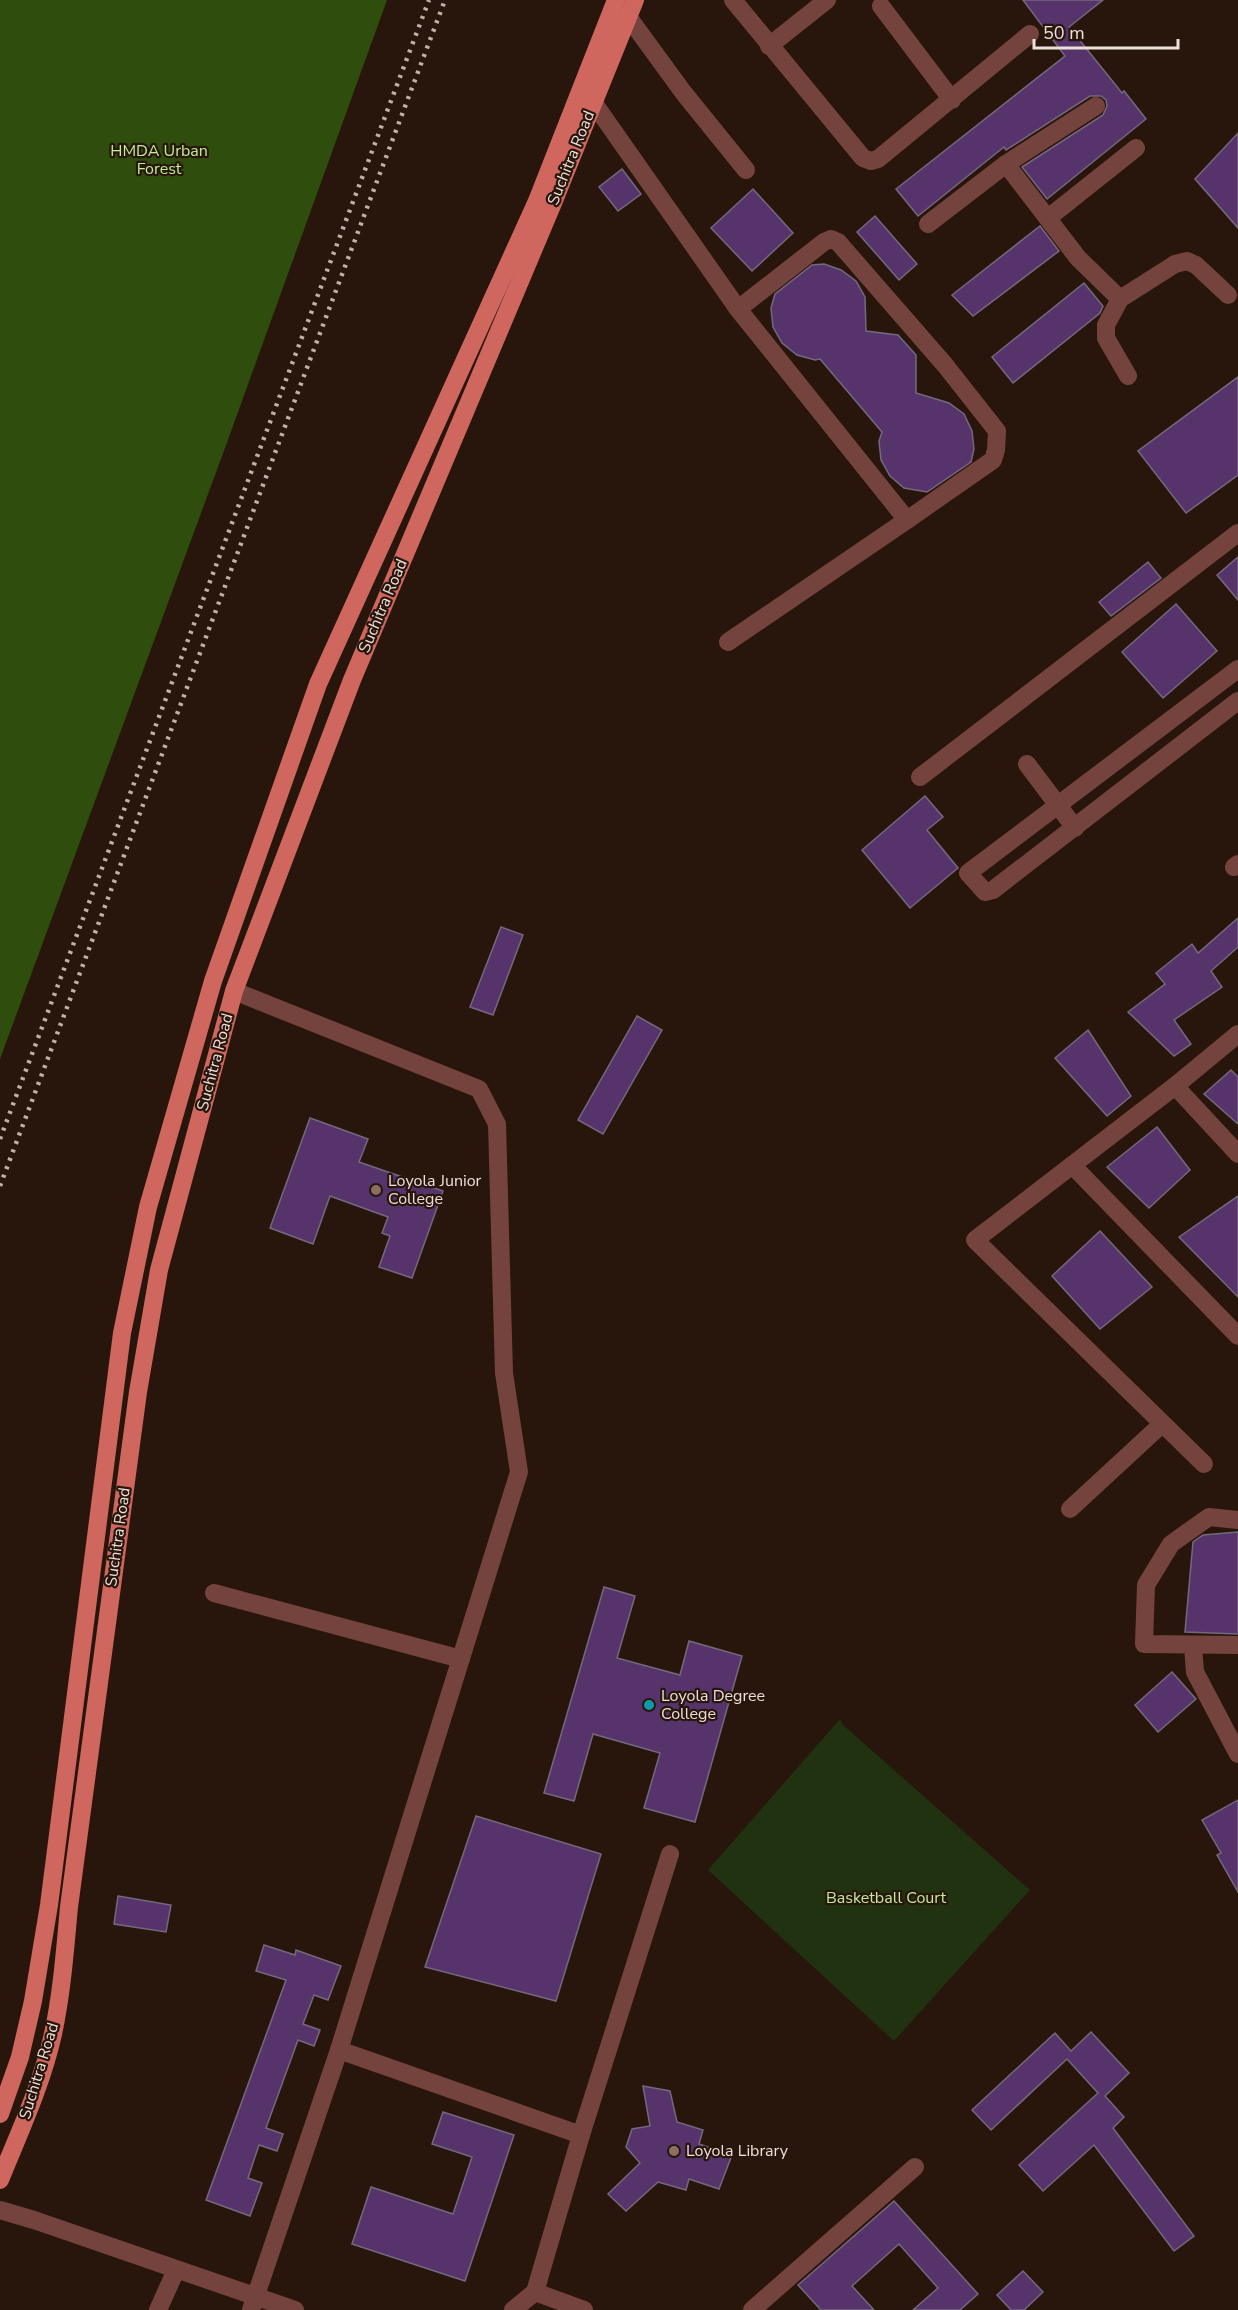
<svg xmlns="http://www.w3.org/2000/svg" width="1238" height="2310" viewBox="0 0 1238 2310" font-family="'Nunito Sans',sans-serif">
<rect width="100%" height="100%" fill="#28160c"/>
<path fill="#20320f" d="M 840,1719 L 843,1725 L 1030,1890 L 894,2041 L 708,1870 Z"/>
<path fill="#2f4d0c" d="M 0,0 L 387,0 L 225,448 L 0,1059 Z"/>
<g fill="#56346b" stroke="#74687d" stroke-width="1.5">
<path d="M 1023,0 L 1103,0 L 1069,27 L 1122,93 L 1124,91 L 1146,119 L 1047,199 L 1022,167 L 1103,115 L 1107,106 L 1106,100 L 1101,96 L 1090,96 L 1006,150 L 1004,147 L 918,216 L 896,189 L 1065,56 Z"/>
<path d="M 1238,133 L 1238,228 L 1195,179 Z"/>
<path d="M 622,169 L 641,194 L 618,211 L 599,187 Z"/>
<path d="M 753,189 L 793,233 L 752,271 L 711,228 Z"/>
<path d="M 875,216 L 917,264 L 899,280 L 857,232 Z"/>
<path d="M 1040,226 L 1059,251 L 973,316 L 952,295 Z"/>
<path d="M 824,264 L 841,270 L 856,281 L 865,297 L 866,331 L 898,335 L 916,355 L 916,393 L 949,403 L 964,414 L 972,431 L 974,449 L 971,462 L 927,492 L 904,488 L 890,476 L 881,460 L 879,441 L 882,432 L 820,359 L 815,360 L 797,355 L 782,343 L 773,327 L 771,308 L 775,294 L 812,265 Z"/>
<path d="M 1084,283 L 1103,306 L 1100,313 L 1013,383 L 992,357 Z"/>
<path d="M 1238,377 L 1238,475 L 1186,513 L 1138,451 Z"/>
<path d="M 1238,557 L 1238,600 L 1217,575 Z"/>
<path d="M 1148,562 L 1161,578 L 1111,616 L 1099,602 Z"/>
<path d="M 1176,604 L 1217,651 L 1163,698 L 1122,652 Z"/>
<path d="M 925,796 L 943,817 L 927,830 L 958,868 L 910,908 L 862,850 Z"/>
<path d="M 1238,918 L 1238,947 L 1211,971 L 1222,987 L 1174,1020 L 1191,1044 L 1174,1056 L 1128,1012 L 1165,984 L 1156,973 L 1192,944 L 1198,953 Z"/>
<path d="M 501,927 L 523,935 L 493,1015 L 470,1007 Z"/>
<path d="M 637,1016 L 662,1030 L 603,1134 L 578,1120 Z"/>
<path d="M 1088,1030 L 1131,1096 L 1107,1116 L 1055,1058 Z"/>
<path d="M 1231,1070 L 1238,1077 L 1238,1124 L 1204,1094 Z"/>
<path d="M 310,1118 L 368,1139 L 359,1162 L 443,1191 L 412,1278 L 379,1267 L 390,1236 L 382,1233 L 388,1217 L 330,1196 L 313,1244 L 270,1228 Z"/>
<path d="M 1157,1127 L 1190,1170 L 1149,1208 L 1107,1167 Z"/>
<path d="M 1238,1196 L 1238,1297 L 1179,1237 Z"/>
<path d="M 1100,1231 L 1152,1287 L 1100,1329 L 1052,1276 Z"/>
<path d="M 1238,1532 L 1238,1634 L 1185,1632 L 1193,1542 L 1203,1535 Z"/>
<path d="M 604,1587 L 635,1596 L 617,1658 L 680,1675 L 689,1641 L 742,1656 L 695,1822 L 644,1808 L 660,1753 L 593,1734 L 574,1801 L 544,1793 Z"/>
<path d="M 1172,1672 L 1196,1699 L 1158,1732 L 1135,1705 Z"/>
<path d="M 1238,1800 L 1238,1892 L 1217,1855 L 1221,1853 L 1202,1820 Z"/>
<path d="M 476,1816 L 601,1854 L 556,2001 L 425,1967 Z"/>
<path d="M 118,1896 L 171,1905 L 166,1932 L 114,1924 Z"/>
<path d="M 264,1945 L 295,1955 L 296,1950 L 341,1966 L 328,2000 L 314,1995 L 303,2024 L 320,2030 L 314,2046 L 298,2040 L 266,2128 L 283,2134 L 277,2151 L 259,2145 L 248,2178 L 262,2183 L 250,2216 L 206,2200 L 286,1980 L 256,1971 Z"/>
<path d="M 1091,2032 L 1129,2073 L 1105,2096 L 1124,2117 L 1113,2128 L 1194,2236 L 1174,2251 L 1094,2145 L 1043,2191 L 1019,2165 L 1098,2093 L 1067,2059 L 991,2130 L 972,2110 L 1055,2033 L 1071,2051 Z"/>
<path d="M 643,2086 L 670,2091 L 677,2122 L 703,2130 L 699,2144 L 732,2155 L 719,2189 L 689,2179 L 686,2190 L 658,2182 L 626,2211 L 608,2194 L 640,2163 L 626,2147 L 632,2129 L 650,2126 Z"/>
<path d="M 443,2112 L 514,2135 L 465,2281 L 352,2244 L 371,2187 L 453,2214 L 472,2157 L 432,2144 Z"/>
<path d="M 894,2201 L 978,2294 L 960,2310 L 913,2310 L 938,2288 L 899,2244 L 852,2286 L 874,2310 L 821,2310 L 798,2285 Z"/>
<path d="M 1023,2271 L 1043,2292 L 1024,2310 L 1011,2310 L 997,2295 Z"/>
</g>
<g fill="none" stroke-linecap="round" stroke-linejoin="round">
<g stroke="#75433d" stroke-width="18">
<path d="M 733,0 L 863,158 L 871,161 L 878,159 L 1030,34"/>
<path d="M 881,6 L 952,100"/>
<path d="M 629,18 L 683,92 L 746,170"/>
<path d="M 769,46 L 827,0"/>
<path d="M 593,102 L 738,309 L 907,520 L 728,642"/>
<path d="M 1006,164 L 1078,258 L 1120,299"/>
<path d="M 1048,218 L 1136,148"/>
<path d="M 928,224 L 1006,164 L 1096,106"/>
<path d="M 738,309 L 824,242 L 831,239 L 838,242 L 945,365 L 997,431 L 996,450 L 993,460 L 907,520"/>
<path d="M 1128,376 L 1106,338 L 1106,325 L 1120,299 L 1175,264 L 1187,261 L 1196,265 L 1228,295"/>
<path d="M 1238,669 L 968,873 L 985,892 L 993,890 L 1238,701"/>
<path d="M 1027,764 L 1075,828"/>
<path d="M 920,777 L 1238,533"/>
<path d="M 1234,867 L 1238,864"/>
<path d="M 234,991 L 479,1089 L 497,1124 L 504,1373 L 519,1472 L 339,2050 L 251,2310"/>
<path d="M 1175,1086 L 1238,1154"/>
<path d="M 1072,1165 L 1238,1336"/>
<path d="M 1204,1464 L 975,1240 L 1175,1086 L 1238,1034"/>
<path d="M 1070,1509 L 1162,1424"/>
<path d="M 1238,1520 L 1209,1517 L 1171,1544 L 1146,1585 L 1144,1644 L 1238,1645"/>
<path d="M 214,1593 L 461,1659"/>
<path d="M 1193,1646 L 1195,1672 L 1238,1754"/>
<path d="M 339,2050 L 581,2135"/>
<path d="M 0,2210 L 34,2220 L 295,2310"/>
<path d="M 535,2292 L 584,2310"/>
<path d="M 158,2310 L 176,2270"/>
<path d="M 513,2310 L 535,2292 L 581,2135 L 670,1854"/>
<path d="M 752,2310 L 915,2167"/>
</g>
<g stroke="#cf675e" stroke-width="18">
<path d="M 0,2114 L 20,2057 L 33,2001 L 49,1905 L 122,1333 L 148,1207 L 213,981 L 318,684 L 537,201 L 616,0"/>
<path d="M 0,2180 C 19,2133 42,2084 53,2034 C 62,1992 65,1950 69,1907 L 138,1392 L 159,1270 L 234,991 L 352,680 L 553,203 L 635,0"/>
</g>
<g stroke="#bfb0a9" stroke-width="4.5" stroke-dasharray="3 6" stroke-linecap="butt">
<path d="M 0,1139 L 429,0"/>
<path d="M 0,1186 L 445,0"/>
</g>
</g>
<g fill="#8d6e63" stroke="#28160c" stroke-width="2">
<circle cx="376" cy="1190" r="6"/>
<circle cx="674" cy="2151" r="6"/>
</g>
<circle fill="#0f9aa8" stroke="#28160c" stroke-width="2" cx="649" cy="1705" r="6"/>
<g text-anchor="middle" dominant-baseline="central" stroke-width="4.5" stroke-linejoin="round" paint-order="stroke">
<g font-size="16" fill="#beee95" stroke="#28160c">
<text x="159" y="151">HMDA Urban<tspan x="159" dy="18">Forest</tspan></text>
<text x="886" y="1898">Basketball Court</text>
</g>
<g font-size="16" fill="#eddfd9" stroke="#28160c">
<text transform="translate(571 158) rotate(-68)">Suchitra Road</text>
<text transform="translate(383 606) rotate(-67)">Suchitra Road</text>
<text transform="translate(215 1062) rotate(-75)">Suchitra Road</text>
<text transform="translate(118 1537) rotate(-82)">Suchitra Road</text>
<text transform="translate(39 2071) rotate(-73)">Suchitra Road</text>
</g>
<g font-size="16" fill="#eddfd9" stroke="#28160c" text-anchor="start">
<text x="388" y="1181">Loyola Junior<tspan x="388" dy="18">College</tspan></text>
<text x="661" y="1696">Loyola Degree<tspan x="661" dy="18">College</tspan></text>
<text x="686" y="2151">Loyola Library</text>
</g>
</g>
<path d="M1034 39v9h144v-9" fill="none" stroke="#eddfd9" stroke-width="3"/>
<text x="1043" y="39" font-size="18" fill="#eddfd9" stroke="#28160c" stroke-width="4.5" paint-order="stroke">50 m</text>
</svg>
